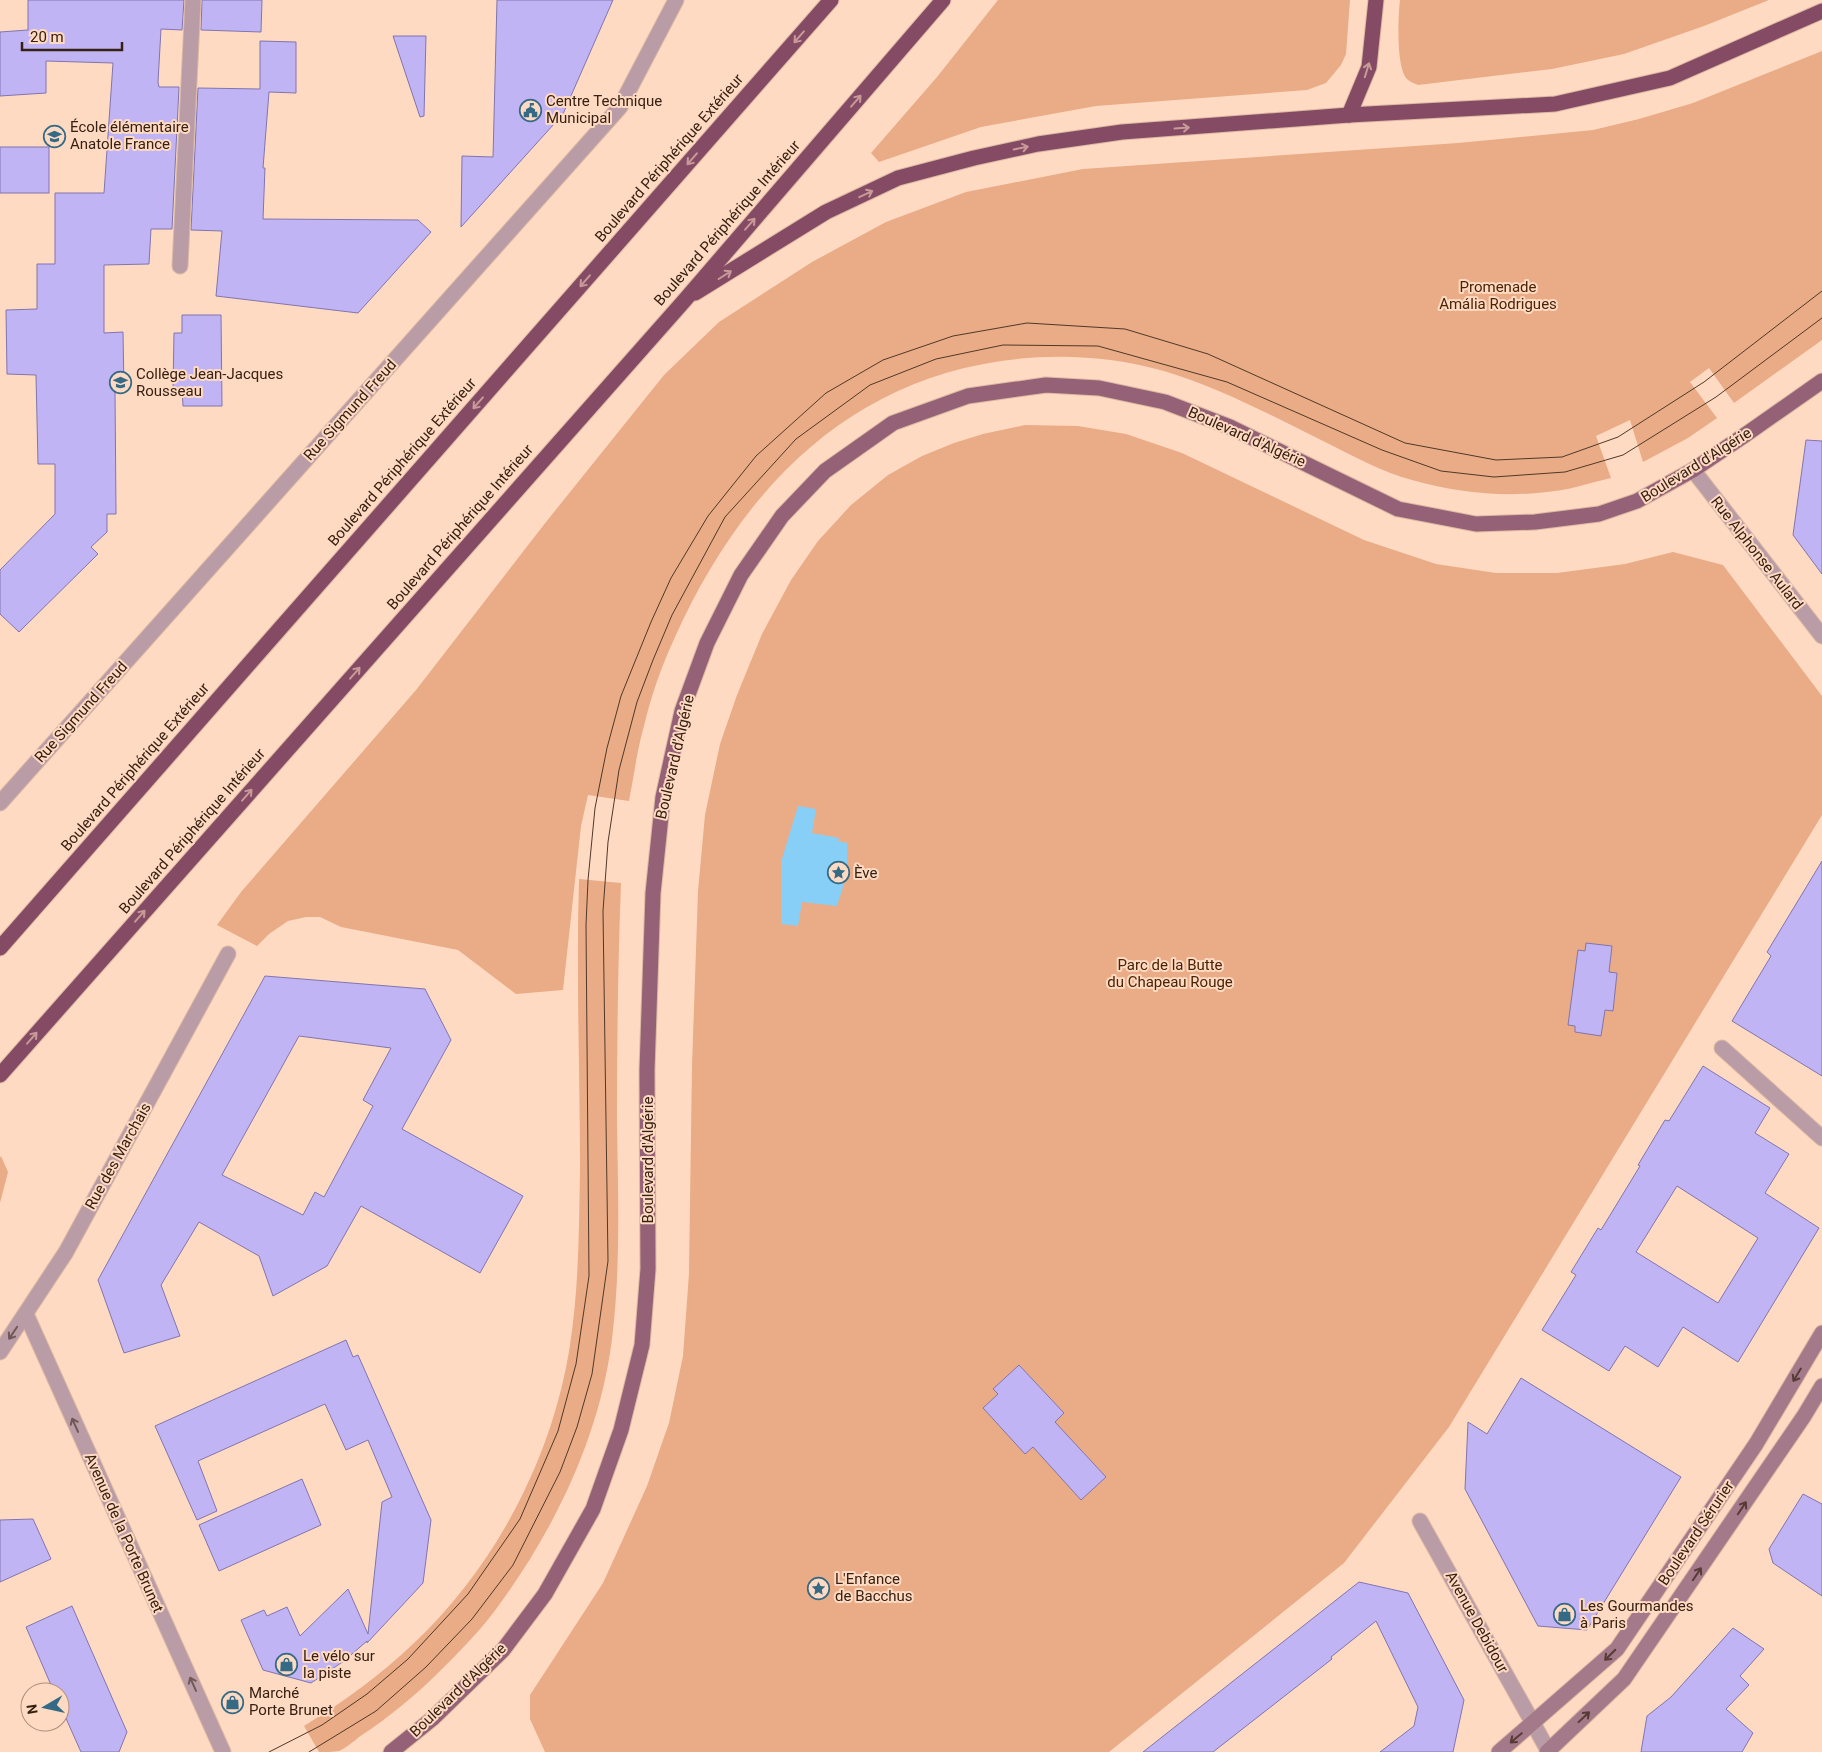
<svg xmlns="http://www.w3.org/2000/svg" width="1822" height="1752" viewBox="0 0 1822 1752" font-family="Roboto,sans-serif">
<rect width="100%" height="100%" fill="#ffdac3"/>
<g fill="#e9ac86">
<path d="M 998,0 L 1350,0 L 1346,54 L 1341,65 L 1326,83 L 1307,90 L 1096,106 L 981,127 L 879,162 L 871,153 L 937,77 Z"/>
<path d="M 1400,0 L 1769,0 L 1704,26 L 1624,54 L 1552,69 L 1418,85 C 1414,83 1410,82 1407,79 C 1396,67 1398,17 1400,0 Z"/>
<path d="M 1822,51 L 1822,340 L 1734,403 L 1709,368 L 1690,382 L 1717,418 L 1688,438 L 1643,462 L 1630,420 L 1596,436 L 1611,478 C 1592,482 1574,489 1555,491 C 1507,498 1458,493 1412,480 C 1382,472 1353,456 1325,442 C 1273,416 1220,388 1164,371 C 1111,356 1056,353 1001,361 C 842,384 739,495 675,637 C 662,665 651,696 644,726 C 637,750 634,776 629,801 L 588,795 L 581,826 L 563,990 L 516,994 L 458,950 L 341,927 L 320,917 L 306,917 L 288,921 L 269,934 L 257,946 L 217,925 L 241,892 L 416,690 L 546,522 L 664,375 L 719,322 L 812,262 L 886,222 L 966,192 L 1083,169 L 1458,143 L 1593,130 L 1639,119 L 1693,103 Z"/>
<path d="M 1025,425 L 1078,426 L 1126,434 L 1182,453 L 1364,540 L 1436,564 L 1496,573 L 1557,573 L 1625,564 L 1673,552 L 1723,565 L 1822,696 L 1822,815 L 1449,1427 L 1344,1563 L 1109,1752 L 545,1752 L 530,1719 L 530,1695 L 603,1583 L 647,1486 L 669,1423 L 683,1356 L 689,1273 L 692,1066 L 698,891 L 705,815 L 720,744 L 737,695 L 762,634 L 791,580 L 818,541 L 851,505 L 888,475 L 922,456 L 954,443 L 983,434 Z"/>
<path d="M 579,879 L 621,883 C 618,962 617,1042 617,1121 C 618,1193 621,1267 612,1339 C 600,1435 556,1527 499,1605 C 482,1629 460,1651 440,1671 C 415,1696 388,1718 359,1737 C 353,1742 346,1748 339,1751 C 333,1752 325,1752 319,1752 L 304,1726 C 343,1702 381,1675 414,1643 C 496,1566 553,1456 570,1345 C 579,1286 579,1228 580,1169 C 580,1072 576,975 579,879 Z"/>
<path d="M 1,1156 L 8,1172 L 0,1203 L 0,1158 Z"/>
</g>
<path fill="#87cff6" d="M 798,806 L 816,809 L 812,833 L 839,838 L 838,841 L 847,843 L 847,874 L 837,906 L 802,902 L 798,926 L 781,924 L 781,862 Z"/>
<g fill="#c1b4f5" stroke="#8175ad" fill-rule="evenodd">
<path d="M 28,0 L 184,0 L 182,30 L 161,29 L 158,82 L 159,87 L 179,87 L 172,229 L 151,229 L 149,264 L 104,265 L 104,333 L 123,332 L 124,390 L 115,390 L 116,514 L 107,514 L 107,532 L 91,547 L 98,554 L 19,632 L 0,614 L 0,570 L 55,514 L 55,464 L 38,464 L 36,375 L 7,374 L 6,310 L 37,309 L 37,264 L 55,264 L 55,193 L 104,193 L 113,63 L 46,61 L 46,93 L 0,96 L 0,32 L 28,30 Z"/>
<path d="M 202,0 L 262,0 L 261,32 L 201,30 Z"/>
<path d="M 497,0 L 613,0 L 563,114 L 461,227 L 462,156 L 493,157 Z"/>
<path d="M 393,36 L 426,36 L 424,116 L 420,117 Z"/>
<path d="M 260,41 L 296,42 L 296,93 L 269,92 L 263,168 L 265,168 L 263,219 L 418,220 L 431,232 L 358,313 L 216,296 L 222,231 L 191,230 L 198,88 L 260,89 Z"/>
<rect x="0" y="147" width="49" height="46"/>
<path d="M 182,315 L 221,315 L 222,406 L 183,406 L 182,389 L 173,389 L 174,333 L 182,333 Z"/>
<path d="M 1806,440 L 1822,441 L 1822,574 L 1793,535 Z"/>
<path d="M 1822,861 L 1822,1076 L 1732,1021 L 1771,956 L 1767,952 Z"/>
<path d="M 1586,943 L 1612,946 L 1609,972 L 1617,973 L 1613,1011 L 1605,1010 L 1601,1036 L 1575,1032 L 1575,1026 L 1568,1025 L 1578,950 L 1585,951 Z"/>
<path d="M 265,976 L 425,989 L 451,1040 L 402,1129 L 523,1196 L 480,1273 L 361,1206 L 327,1266 L 273,1296 L 259,1256 L 199,1222 L 161,1285 L 180,1336 L 124,1353 L 98,1280 ZM 299,1036 L 391,1048 L 363,1100 L 373,1106 L 324,1197 L 315,1192 L 303,1215 L 222,1175 Z"/>
<path d="M 1703,1066 L 1770,1108 L 1755,1133 L 1789,1154 L 1765,1193 L 1819,1228 L 1738,1362 L 1683,1327 L 1658,1367 L 1625,1346 L 1609,1371 L 1542,1330 L 1576,1275 L 1571,1272 L 1598,1228 L 1601,1230 L 1640,1166 L 1638,1165 L 1665,1120 L 1669,1121 ZM 1677,1186 L 1758,1238 L 1718,1303 L 1636,1252 Z"/>
<path d="M 346,1340 L 353,1357 L 358,1355 L 431,1520 L 423,1583 L 367,1643 L 367,1641 L 344,1661 L 311,1683 L 263,1670 L 241,1620 L 264,1610 L 267,1616 L 287,1607 L 300,1636 L 348,1589 L 368,1634 L 382,1502 L 392,1497 L 368,1440 L 346,1450 L 325,1404 L 198,1461 L 217,1511 L 197,1520 L 155,1426 Z"/>
<path d="M 1019,1365 L 1064,1413 L 1055,1422 L 1106,1477 L 1081,1500 L 1033,1447 L 1025,1454 L 983,1408 L 998,1394 L 993,1389 Z"/>
<path d="M 1521,1378 L 1681,1477 L 1587,1630 L 1538,1626 L 1465,1489 L 1468,1422 L 1487,1434 Z"/>
<path d="M 302,1479 L 321,1525 L 219,1571 L 199,1525 Z"/>
<path d="M 1803,1494 L 1822,1504 L 1822,1596 L 1773,1563 L 1769,1549 Z"/>
<path d="M 33,1519 L 51,1559 L 0,1582 L 0,1520 Z"/>
<path d="M 1359,1582 L 1408,1593 L 1464,1700 L 1453,1752 L 1380,1752 L 1414,1726 L 1418,1707 L 1376,1621 L 1331,1657 L 1332,1659 L 1213,1752 L 1143,1752 Z"/>
<path d="M 72,1606 L 127,1732 L 119,1752 L 81,1752 L 60,1705 L 60,1692 L 54,1692 L 26,1627 Z"/>
<path d="M 1733,1628 L 1764,1649 L 1740,1676 L 1749,1685 L 1726,1709 L 1753,1733 L 1742,1752 L 1641,1752 L 1647,1716 L 1671,1697 Z"/>
</g>
<g fill="none" stroke-linecap="round" stroke-linejoin="round">
<defs>
<path id="lane" d="M 1722,1048 L 1822,1138"/>
<g id="street">
<path d="M 180,266 L 193,0"/>
<path d="M 1693,470 L 1822,636"/>
<path d="M 0,803 L 620,107 L 676,0"/>
<path d="M 26,1314 L 223,1752"/>
<path d="M 0,1352 L 66,1252 L 228,954"/>
<path d="M 1420,1521 L 1549,1752"/>
</g>
<g id="secondary">
<path d="M 1499,1752 L 1617,1649 L 1756,1444 L 1822,1333"/>
<path d="M 1547,1752 L 1624,1679 L 1804,1416 L 1822,1386"/>
</g>
<path id="primary" d="M 391,1752 L 432,1719 L 503,1650 L 545,1594 L 593,1509 L 621,1430 L 642,1345 L 648,1269 L 647,1070 L 653,893 L 663,797 L 682,711 L 707,643 L 741,575 L 782,516 L 825,471 L 893,423 L 968,396 L 1046,385 L 1099,388 L 1165,402 L 1230,427 L 1398,509 L 1476,524 L 1535,522 L 1599,514 L 1637,501 L 1693,470 L 1745,435 L 1822,381"/>
<g id="highway">
<path d="M 1349,115 L 1369,67 L 1376,0"/>
<path d="M 695,293 L 826,212 L 898,178 L 974,158 L 1038,144 L 1122,132 L 1349,115 L 1555,104 L 1670,78 L 1822,11"/>
<path d="M 0,948 L 831,0"/>
<path d="M 0,1075 L 684,301 L 943,0"/>
</g>
</defs>
<use href="#lane" stroke="#dbb9a3" stroke-width="17"/>
<use href="#street" stroke="#dbb9a3" stroke-width="17"/>
<use href="#secondary" stroke="#dbb9a3" stroke-width="17"/>
<use href="#primary" stroke="#dbb9a3" stroke-width="17"/>
<use href="#highway" stroke="#dbb9a3" stroke-width="17"/>
<use href="#lane" stroke="#ba9ca7" stroke-width="15"/>
<use href="#street" stroke="#ba9ca7" stroke-width="15"/>
<use href="#secondary" stroke="#a4798a" stroke-width="15"/>
<use href="#primary" stroke="#946176" stroke-width="15"/>
<use href="#highway" stroke="#854b64" stroke-width="15"/>
<g stroke="#503828" stroke-width="1">
<path d="M 269,1752 L 322,1725 L 367,1694 L 408,1659 L 468,1594 L 520,1519 L 558,1431 L 576,1364 L 589,1276 L 586,925 L 588,880 L 595,808 L 607,748 L 621,696 L 651,622 L 671,578 L 708,516 L 756,456 L 826,393 L 883,360 L 953,336 L 1027,323 L 1125,329 L 1208,354 L 1405,443 L 1496,460 L 1562,457 L 1618,437 L 1704,382 L 1822,291"/>
<path d="M 309,1752 L 376,1711 L 426,1667 L 472,1619 L 513,1565 L 560,1472 L 577,1427 L 592,1374 L 608,1261 L 603,911 L 608,842 L 619,770 L 637,702 L 653,660 L 672,615 L 725,517 L 796,439 L 870,385 L 936,359 L 1003,345 L 1098,346 L 1227,382 L 1382,450 L 1441,471 L 1494,477 L 1565,472 L 1623,455 L 1716,397 L 1822,318"/>
</g>
</g>
<defs><path id="oneway-shaft" d="M-6 0H5M1.5-3L5.5 0L1.5 3" fill="none" stroke-width="1.6" stroke-linecap="round" stroke-linejoin="round" transform="scale(1.25)"/></defs>
<g stroke="#c89a98">
<use href="#oneway-shaft" transform="translate(799 37) rotate(131)"/>
<use href="#oneway-shaft" transform="translate(1367 70) rotate(-73)"/>
<use href="#oneway-shaft" transform="translate(856 101) rotate(-49)"/>
<use href="#oneway-shaft" transform="translate(1182 128) rotate(-4)"/>
<use href="#oneway-shaft" transform="translate(1021 148) rotate(-12)"/>
<use href="#oneway-shaft" transform="translate(692 159) rotate(131)"/>
<use href="#oneway-shaft" transform="translate(866 194) rotate(-25)"/>
<use href="#oneway-shaft" transform="translate(750 224) rotate(-49)"/>
<use href="#oneway-shaft" transform="translate(725 275) rotate(-32)"/>
<use href="#oneway-shaft" transform="translate(585 281) rotate(131)"/>
<use href="#oneway-shaft" transform="translate(478 403) rotate(131)"/>
<use href="#oneway-shaft" transform="translate(355 673) rotate(-49)"/>
<use href="#oneway-shaft" transform="translate(247 795) rotate(-49)"/>
<use href="#oneway-shaft" transform="translate(140 916) rotate(-49)"/>
<use href="#oneway-shaft" transform="translate(32 1038) rotate(-49)"/>
</g>
<g stroke="#715854">
<use href="#oneway-shaft" transform="translate(13 1333) rotate(124)"/>
<use href="#oneway-shaft" transform="translate(75 1425) rotate(-114)"/>
<use href="#oneway-shaft" transform="translate(193 1684) rotate(-114)"/>
</g>
<g stroke="#573b35">
<use href="#oneway-shaft" transform="translate(1797 1375) rotate(121)"/>
<use href="#oneway-shaft" transform="translate(1742 1508) rotate(-56)"/>
<use href="#oneway-shaft" transform="translate(1697 1574) rotate(-56)"/>
<use href="#oneway-shaft" transform="translate(1610 1655) rotate(135)"/>
<use href="#oneway-shaft" transform="translate(1584 1717) rotate(-43)"/>
<use href="#oneway-shaft" transform="translate(1516 1738) rotate(140)"/>
</g>
<defs>
<symbol id="civic-ring" viewBox="-11 -11 22 22"><circle r="9.5" fill="#ffdac3" stroke="#346a85" stroke-width="1.5"/><path d="M-.6-6.5H3V-4.5H.6V-3L4-1V1h2V6H-6V1h2V-1L-.6-3ZM-1.2 2.5V6h2.4V2.5Z" fill="#346a85"/></symbol>
<symbol id="school-ring" viewBox="-11 -11 22 22"><circle r="9.5" fill="#ffdac3" stroke="#346a85" stroke-width="1.5"/><path d="M0-5L7-2L0 1L-7-2ZM-4 1L0 2.5L4 1V4Q0 6-4 4Z" fill="#346a85"/></symbol>
<symbol id="sight-ring" viewBox="-11 -11 22 22"><circle r="9.5" fill="#ffdac3" stroke="#346a85" stroke-width="1.5"/><path d="M0-6L1.8-2.2L6-1.7L2.9 1.2L3.7 5.4L0 3.3L-3.7 5.4L-2.9 1.2L-6-1.7L-1.8-2.2Z" fill="#346a85"/></symbol>
<symbol id="shop-ring" viewBox="-11 -11 22 22"><circle r="9.5" fill="#ffdac3" stroke="#346a85" stroke-width="1.5"/><path d="M-5-2.5h2.3a2.7 3.5 0 0 1 5.4 0H5L5.5 6h-11ZM-1.5-2.5h3a1.5 2.3 0 0 0-3 0Z" fill="#346a85"/></symbol>
</defs>
<g fill-rule="evenodd">
<use href="#civic-ring" x="518" y="98" width="25" height="25"/>
<use href="#school-ring" x="42" y="124" width="25" height="25"/>
<use href="#school-ring" x="108" y="370" width="25" height="25"/>
<use href="#sight-ring" x="826" y="860" width="25" height="25"/>
<use href="#sight-ring" x="806" y="1576" width="25" height="25"/>
<use href="#shop-ring" x="1552" y="1602" width="25" height="25"/>
<use href="#shop-ring" x="274" y="1652" width="25" height="25"/>
<use href="#shop-ring" x="220" y="1690" width="25" height="25"/>
</g>
<g text-anchor="middle" dominant-baseline="central" stroke-width="4" stroke-linejoin="round" paint-order="stroke">
<g font-size="15" fill="#362011" stroke="#ffdac3" text-anchor="start">
<text x="546" y="101">Centre Technique<tspan x="546" dy="17">Municipal</tspan></text>
<text x="70" y="127">École élémentaire<tspan x="70" dy="17">Anatole France</tspan></text>
<text x="136" y="374">Collège Jean-Jacques<tspan x="136" dy="17">Rousseau</tspan></text>
<text x="854" y="873">Ève</text>
<text x="835" y="1579">L'Enfance<tspan x="835" dy="17">de Bacchus</tspan></text>
<text x="1580" y="1606">Les Gourmandes<tspan x="1580" dy="17">à Paris</tspan></text>
<text x="303" y="1656">Le vélo sur<tspan x="303" dy="17">la piste</tspan></text>
<text x="249" y="1693">Marché<tspan x="249" dy="17">Porte Brunet</tspan></text>
</g>
<g font-size="15" fill="#362011" stroke="#ffdac3">
<text transform="translate(669 158) rotate(-49)">Boulevard Périphérique Extérieur</text>
<text transform="translate(727 223) rotate(-49)">Boulevard Périphérique Intérieur</text>
<text transform="translate(350 410) rotate(-48)">Rue Sigmund Freud</text>
<text transform="translate(1247 437) rotate(24)">Boulevard d'Algérie</text>
<text transform="translate(402 462) rotate(-49)">Boulevard Périphérique Extérieur</text>
<text transform="translate(1696 465) rotate(-32)">Boulevard d'Algérie</text>
<text transform="translate(460 527) rotate(-49)">Boulevard Périphérique Intérieur</text>
<text transform="translate(1757 553) rotate(52)">Rue Alphonse Aulard</text>
<text transform="translate(81 712) rotate(-48)">Rue Sigmund Freud</text>
<text transform="translate(675 757) rotate(-77)">Boulevard d'Algérie</text>
<text transform="translate(135 767) rotate(-49)">Boulevard Périphérique Extérieur</text>
<text transform="translate(192 831) rotate(-49)">Boulevard Périphérique Intérieur</text>
<text transform="translate(118 1156) rotate(-61)">Rue des Marchais</text>
<text transform="translate(648 1160) rotate(-90)">Boulevard d'Algérie</text>
<text transform="translate(124 1533) rotate(66)">Avenue de la Porte Brunet</text>
<text transform="translate(1696 1533) rotate(-56)">Boulevard Sérurier</text>
<text transform="translate(1477 1622) rotate(61)">Avenue Debidour</text>
<text transform="translate(458 1690) rotate(-44)">Boulevard d'Algérie</text>
</g>
<g font-size="15" fill="#4a2304" stroke="#ffdac3">
<text x="1498" y="287">Promenade<tspan x="1498" dy="17">Amália Rodrigues</tspan></text>
<text x="1170" y="965">Parc de la Butte<tspan x="1170" dy="17">du Chapeau Rouge</tspan></text>
</g>
</g>
<g transform="translate(45 1707) rotate(261)"><circle r="24" fill="#ffdac3" stroke="#af907c"/>
<path d="M0-4L9 19L0 12L-9 19Z" fill="#346a85"/>
<text y="-8" font-size="14" font-weight="bold" text-anchor="middle" fill="#362011">N</text>
</g>
<path d="M22 42v8h100v-8" fill="none" stroke="#362011" stroke-width="2.5"/>
<text x="30" y="42" font-size="15" fill="#362011" stroke="#ffdac3" stroke-width="4" paint-order="stroke">20 m</text>
</svg>
